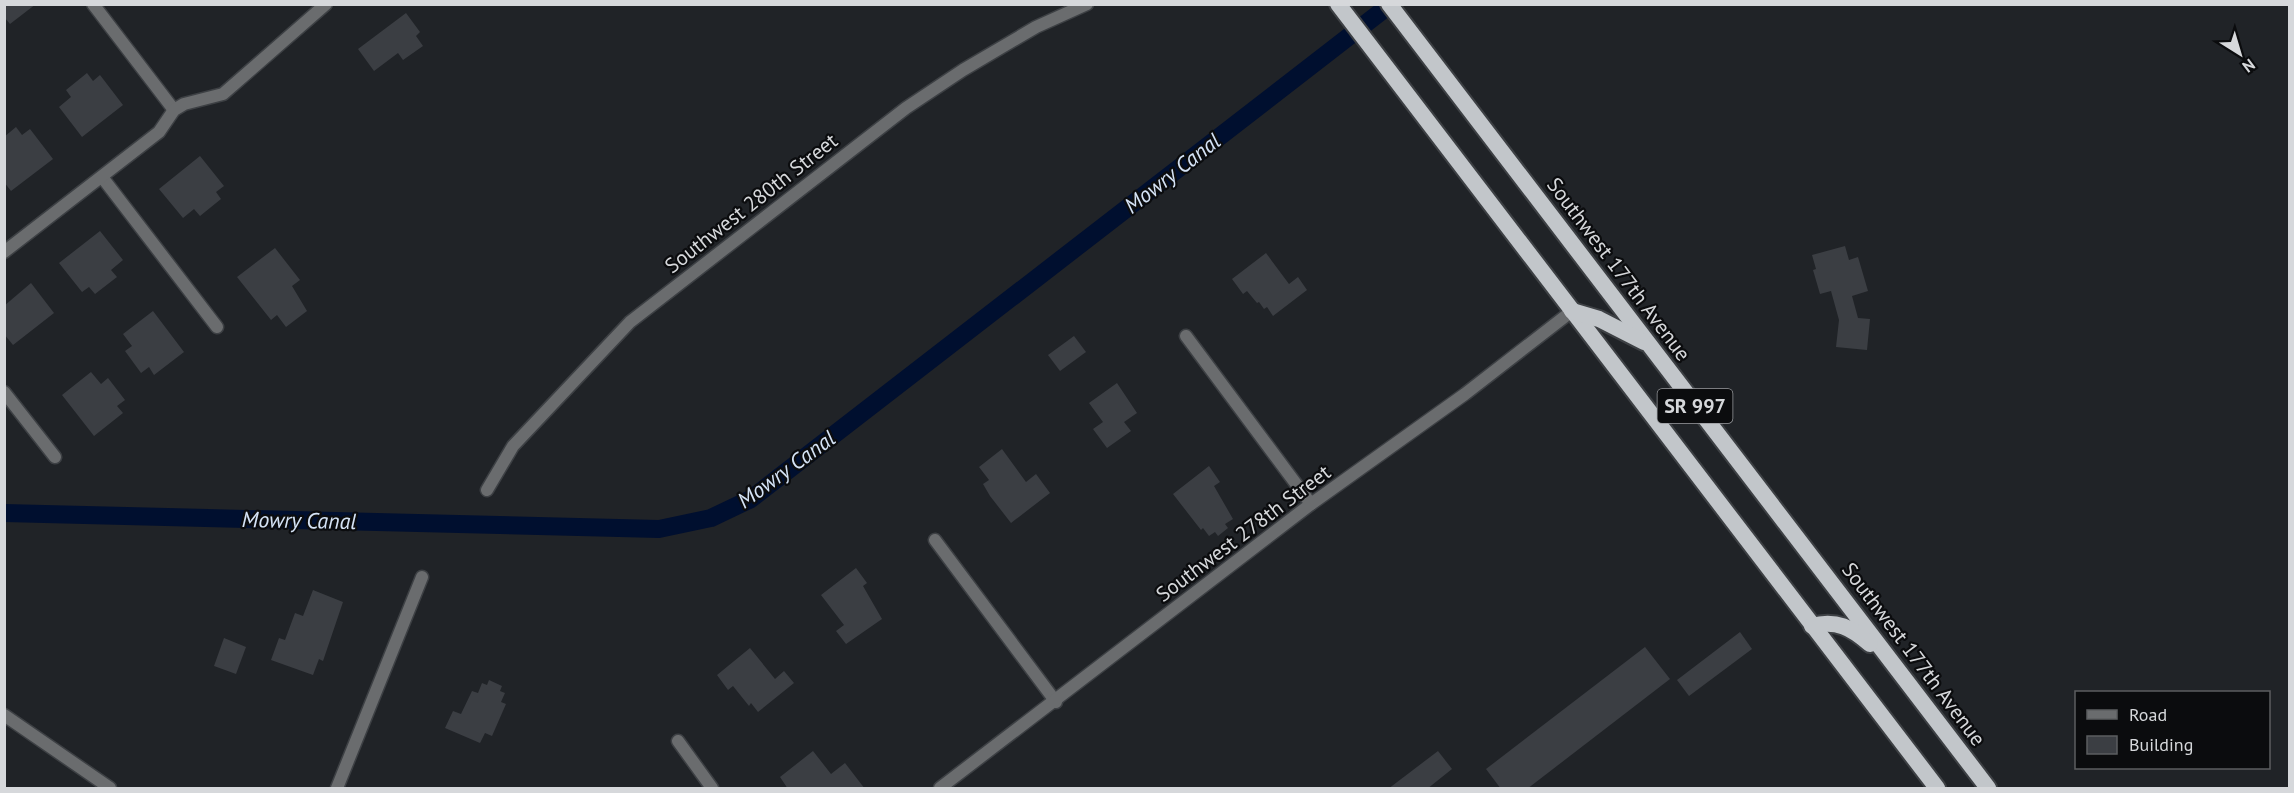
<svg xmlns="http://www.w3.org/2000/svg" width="2294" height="793" viewBox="0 0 2294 793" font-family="'PT Sans',sans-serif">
<rect width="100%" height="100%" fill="#202327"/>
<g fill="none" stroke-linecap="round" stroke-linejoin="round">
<path stroke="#000f2f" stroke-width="18" d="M 4,513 L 659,529 L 711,518 L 751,499 L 1391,4"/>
</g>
<g fill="#3b3e43">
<path d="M 4,4 L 36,4 L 10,24 L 4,17 Z"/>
<path d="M 406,13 L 420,32 L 416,36 L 423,46 L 403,60 L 398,53 L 374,71 L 358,49 Z"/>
<path d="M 87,73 L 93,81 L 100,75 L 123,105 L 82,137 L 59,107 L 71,97 L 66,90 Z"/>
<path d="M 16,127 L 22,135 L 30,129 L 53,159 L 11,191 L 4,182 L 4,137 Z"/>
<path d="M 200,156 L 224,186 L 216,192 L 221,199 L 200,216 L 194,209 L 183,218 L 159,189 Z"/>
<path d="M 100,231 L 123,260 L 111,270 L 117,277 L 95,294 L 89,287 L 82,292 L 59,263 Z"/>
<path d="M 1845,246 L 1849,260 L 1858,257 L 1868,291 L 1852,296 L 1858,318 L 1870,319 L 1867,350 L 1836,347 L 1839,320 L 1831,291 L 1820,294 L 1813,270 L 1816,269 L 1812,255 Z"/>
<path d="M 275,248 L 300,280 L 292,286 L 307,311 L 286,327 L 277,315 L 271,320 L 237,277 Z"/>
<path d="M 1266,253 L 1289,284 L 1298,277 L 1307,290 L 1273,316 L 1267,307 L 1264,309 L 1259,302 L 1257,303 L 1247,291 L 1243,294 L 1232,279 Z"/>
<path d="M 31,283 L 54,313 L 13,345 L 4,334 L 4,306 Z"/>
<path d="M 153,311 L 184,352 L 154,375 L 149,367 L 141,373 L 125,351 L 132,346 L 123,334 Z"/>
<path d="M 1074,336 L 1086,352 L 1060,371 L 1048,355 Z"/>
<path d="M 91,372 L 101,384 L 108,378 L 125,400 L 117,406 L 123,413 L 94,436 L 62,395 Z"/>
<path d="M 1117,383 L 1137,413 L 1124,422 L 1131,431 L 1107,448 L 1093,429 L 1103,422 L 1089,403 Z"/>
<path d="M 1002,449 L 1026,482 L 1036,474 L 1050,493 L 1011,523 L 990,496 L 983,484 L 989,480 L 979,467 Z"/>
<path d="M 1209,466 L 1220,482 L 1214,486 L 1233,519 L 1225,524 L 1228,528 L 1218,536 L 1215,532 L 1209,536 L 1203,528 L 1201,530 L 1173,494 Z"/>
<path d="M 856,568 L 867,583 L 863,586 L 882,619 L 846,644 L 836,631 L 844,625 L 821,595 Z"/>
<path d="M 313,590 L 343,602 L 323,661 L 319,659 L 313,675 L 271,660 L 279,638 L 285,640 L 295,613 L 303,616 Z"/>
<path d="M 1740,632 L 1752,649 L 1689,696 L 1677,680 Z"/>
<path d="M 224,638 L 246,647 L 236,674 L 214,666 Z"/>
<path d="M 1645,647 L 1670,679 L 1527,789 L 1501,789 L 1486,769 Z"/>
<path d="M 750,648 L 775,679 L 784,671 L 794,683 L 758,712 L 751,703 L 749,706 L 733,686 L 728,690 L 717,675 Z"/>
<path d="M 489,680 L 502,686 L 500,691 L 505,693 L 501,702 L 506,704 L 492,736 L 485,733 L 480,743 L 445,728 L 453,711 L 461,714 L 472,691 L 478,693 L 482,683 L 487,685 Z"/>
<path d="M 813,751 L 831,774 L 845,763 L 865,789 L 788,789 L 780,777 Z"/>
<path d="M 1438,751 L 1452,769 L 1427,789 L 1388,789 Z"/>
</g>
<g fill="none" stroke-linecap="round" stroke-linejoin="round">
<defs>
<g id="minor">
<path d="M 93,4 L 174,110"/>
<path d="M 102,177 L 217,327"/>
<path d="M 4,252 L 159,132 L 174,110 L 184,104 L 223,94 L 326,4"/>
<path d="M 1186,336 L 1311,504"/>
<path d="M 4,392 L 55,457"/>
<path d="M 487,490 L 513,446 L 630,322 L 906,108 L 963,70 L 1036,27 L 1087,4"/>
<path d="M 935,540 L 1056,702"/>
<path d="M 4,715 L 110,788"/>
<path d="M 678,741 L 712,788"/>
<path d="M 337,788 L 422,577"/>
<path d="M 940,788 L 1311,504 L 1465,394 L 1572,311"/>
</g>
<g id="trunk">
<path d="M 1338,4 L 1937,788"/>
<path d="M 1389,4 L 1988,788"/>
<path d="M 1572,311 L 1599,319 L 1644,342"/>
<path d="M 1812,626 C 1836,619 1852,628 1870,644"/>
</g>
</defs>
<use href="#minor" stroke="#3d4044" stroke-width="15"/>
<use href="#trunk" stroke="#3d4044" stroke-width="20"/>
<use href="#minor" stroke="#6a6c6e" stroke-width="12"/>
<use href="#trunk" stroke="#c2c6ca" stroke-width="16"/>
</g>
<g text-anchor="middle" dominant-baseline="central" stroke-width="4.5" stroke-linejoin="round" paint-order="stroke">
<rect fill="#0b0c0e" stroke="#999b9e" stroke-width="1.5" x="1657.5" y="389" width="75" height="34" rx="4.5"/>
<g font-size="20" font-weight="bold" fill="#d6d8db">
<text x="1695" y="406">SR 997</text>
</g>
<g font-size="21" fill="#d6d8db" stroke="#0b0c0e">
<text transform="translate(751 203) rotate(-38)">Southwest 280th Street</text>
<text transform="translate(1619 269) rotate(53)">Southwest 177th Avenue</text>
<text transform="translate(1243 533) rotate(-37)">Southwest 278th Street</text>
<text transform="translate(1914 654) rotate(53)">Southwest 177th Avenue</text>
</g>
<g font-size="22" font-style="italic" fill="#d5e3f6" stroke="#0b0c0e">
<text transform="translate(1172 173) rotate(-38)">Mowry Canal</text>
<text transform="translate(786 469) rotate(-36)">Mowry Canal</text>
<text transform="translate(299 520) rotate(1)">Mowry Canal</text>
</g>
</g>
<rect width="2294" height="793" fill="none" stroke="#d6d8db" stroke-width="12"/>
<rect x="2075" y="691" width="195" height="78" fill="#0b0c0e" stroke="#5c5e60" stroke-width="1.5"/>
<rect x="2087" y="710" width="30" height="9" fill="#6a6c6e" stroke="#5c5e60" stroke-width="1.5"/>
<text x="2129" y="721" font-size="18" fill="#d6d8db">Road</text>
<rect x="2087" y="736" width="30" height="18" fill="#3b3e43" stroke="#5c5e60" stroke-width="1.5"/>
<text x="2129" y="751" font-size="18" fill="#d6d8db">Building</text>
<g transform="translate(2240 54) rotate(143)" stroke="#0b0c0e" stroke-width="4.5" paint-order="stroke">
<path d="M0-4.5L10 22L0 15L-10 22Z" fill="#d6d8db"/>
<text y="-9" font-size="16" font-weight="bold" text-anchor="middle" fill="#d6d8db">N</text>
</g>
</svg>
